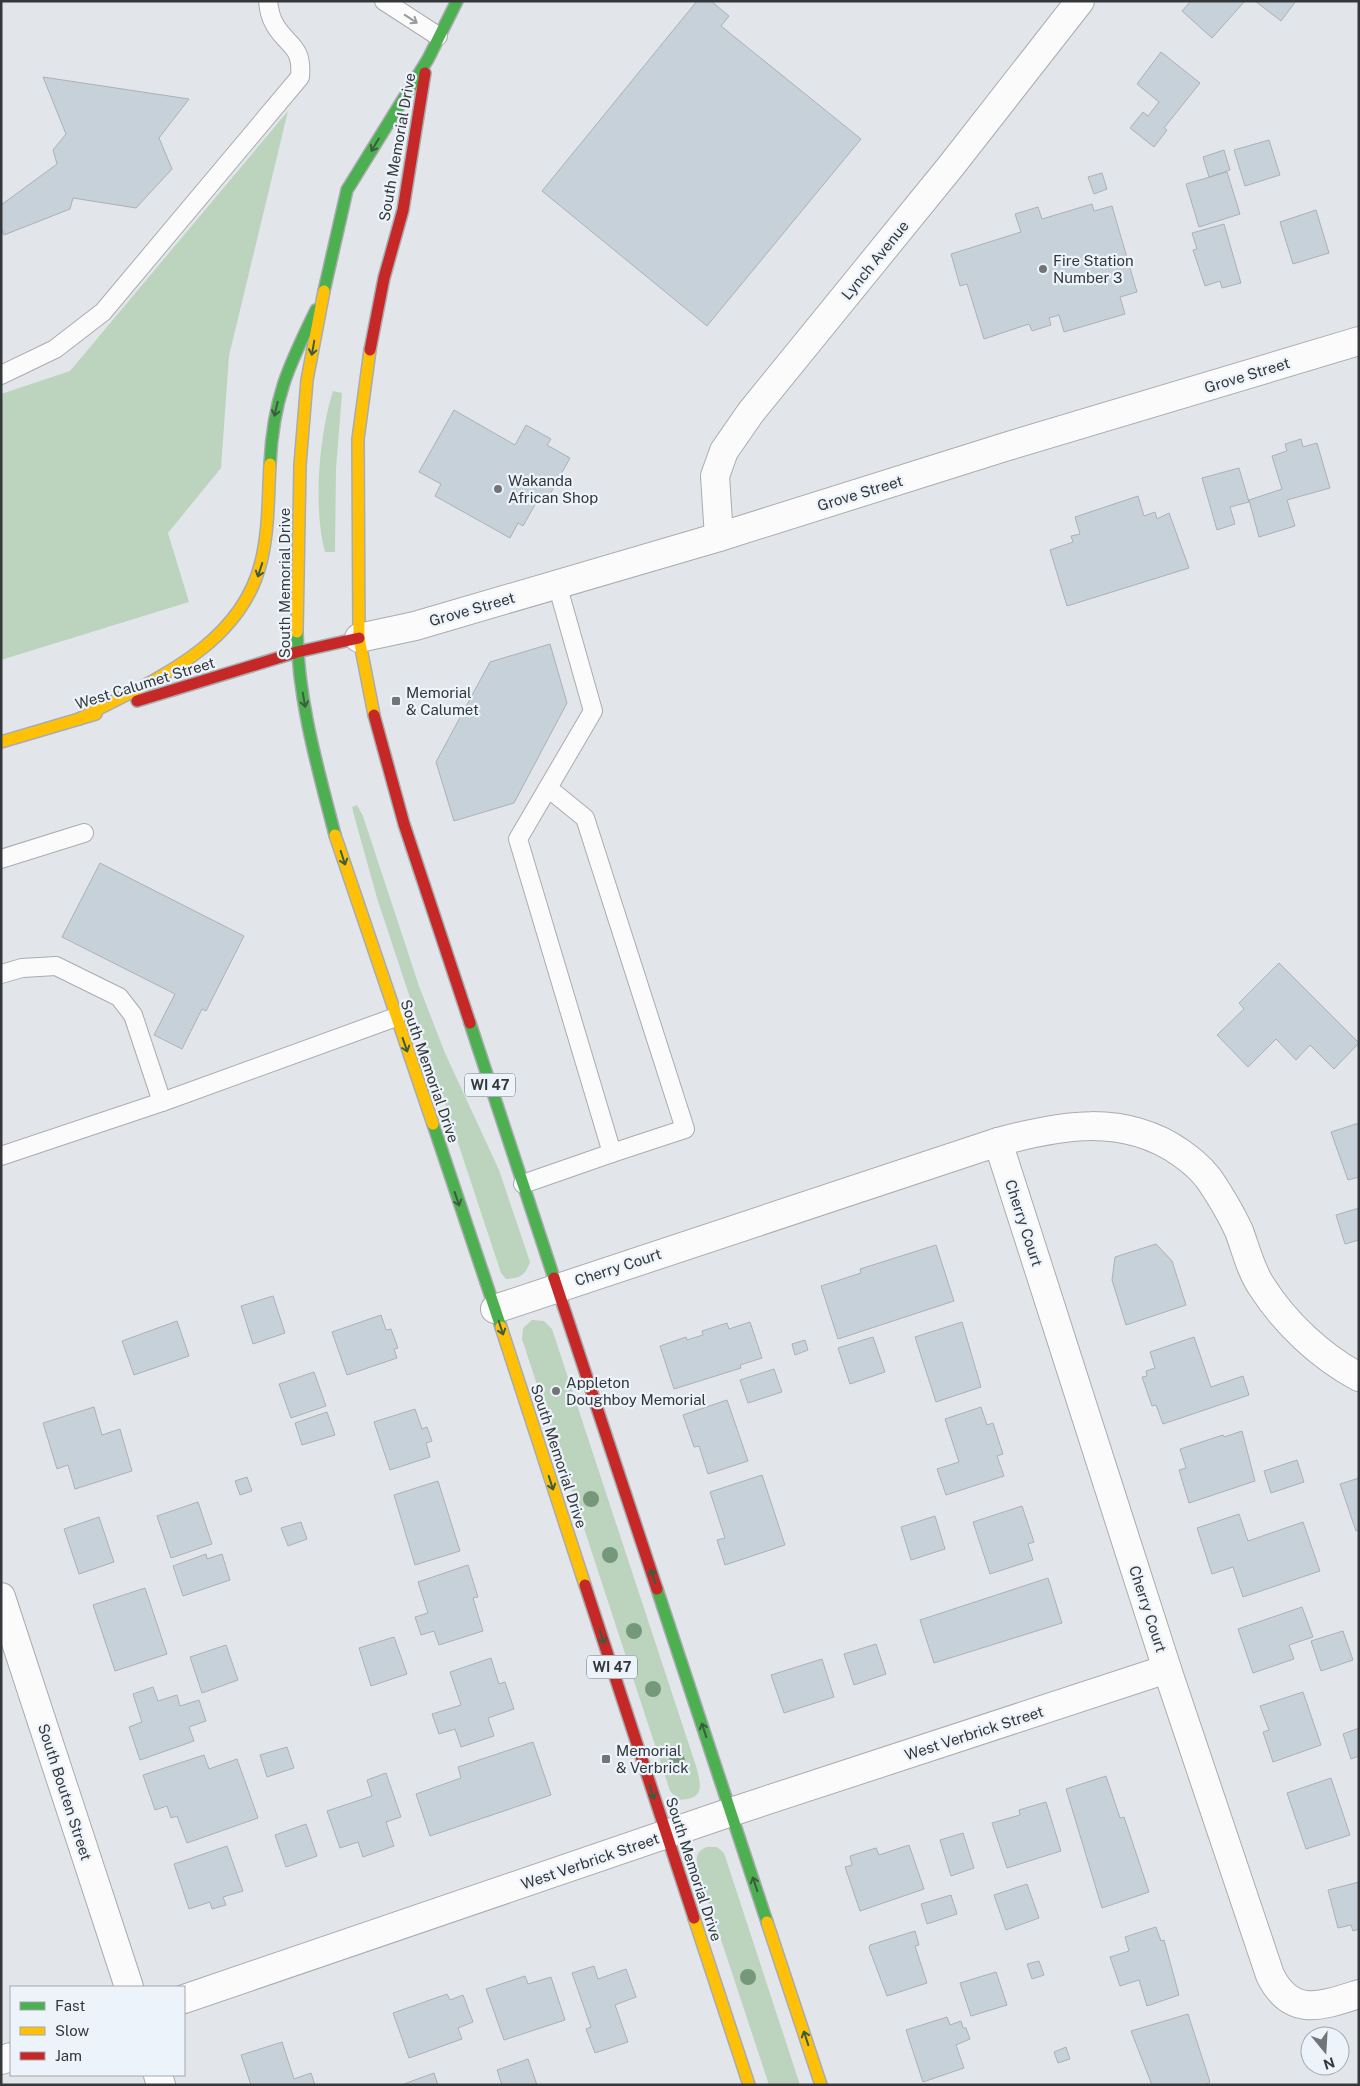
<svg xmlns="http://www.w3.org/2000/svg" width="1360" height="2086" viewBox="0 0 1360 2086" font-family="'Public Sans',sans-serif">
<rect width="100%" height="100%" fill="#e2e6ea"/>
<g fill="#bcd4be">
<path d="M 288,111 L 229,356 L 221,468 L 168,533 L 189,602 L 1,660 L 1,394 L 70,371 Z"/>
<path d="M 333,391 L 342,393 L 336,469 L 335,552 L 325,552 C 313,508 319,435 333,391 Z"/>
<path d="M 357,805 L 363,816 L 419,986 L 445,1053 L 499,1170 L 530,1262 C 525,1276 520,1278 506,1279 L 501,1273 L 377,898 L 355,819 L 352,807 Z"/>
<path d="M 532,1320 L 544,1321 L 552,1329 L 697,1769 C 702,1789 703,1799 678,1800 L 670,1791 L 522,1339 L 523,1328 Z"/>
<path d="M 707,1847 L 717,1847 L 724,1853 L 800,2085 L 769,2085 L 697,1867 C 696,1857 696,1851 707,1847 Z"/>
</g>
<g fill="#c6d1da" stroke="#adb1b4">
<path d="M 697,1 L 711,1 L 729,16 L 721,26 L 861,139 L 707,326 L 542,191 Z"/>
<path d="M 1191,1 L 1243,1 L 1244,2 L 1212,38 L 1182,11 Z"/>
<path d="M 1255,1 L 1296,1 L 1281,21 Z"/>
<path d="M 1161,52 L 1200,83 L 1164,128 L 1167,130 L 1154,147 L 1130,128 L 1143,112 L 1148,116 L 1159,102 L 1137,84 Z"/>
<path d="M 43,77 L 189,99 L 159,138 L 172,169 L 136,208 L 73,198 L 70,209 L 4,235 L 1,227 L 1,205 L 57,164 L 53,150 L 66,134 Z"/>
<path d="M 1269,140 L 1280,175 L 1245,186 L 1234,150 Z"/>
<path d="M 1224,150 L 1230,170 L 1209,177 L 1203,157 Z"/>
<path d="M 1227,172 L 1240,214 L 1199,227 L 1186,184 Z"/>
<path d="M 1102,173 L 1107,189 L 1094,194 L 1088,177 Z"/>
<path d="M 1092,204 L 1094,211 L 1112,206 L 1137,292 L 1120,297 L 1125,314 L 1064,332 L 1059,315 L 1049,318 L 1051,325 L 1032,331 L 1029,324 L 984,339 L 967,284 L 960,286 L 951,254 L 1021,232 L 1015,214 L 1038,207 L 1042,219 Z"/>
<path d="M 1316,210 L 1329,253 L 1293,264 L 1280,222 Z"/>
<path d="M 1224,224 L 1241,283 L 1222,288 L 1220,281 L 1205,286 L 1193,250 L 1197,249 L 1192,233 Z"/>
<path d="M 454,410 L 515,445 L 526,425 L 551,439 L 547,445 L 570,458 L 544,505 L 537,501 L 523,526 L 518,523 L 510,538 L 435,496 L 441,484 L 419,472 Z"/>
<path d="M 1301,439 L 1303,447 L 1317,443 L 1330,488 L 1287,500 L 1295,526 L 1259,537 L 1249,500 L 1282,489 L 1272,456 L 1287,451 L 1285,444 Z"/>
<path d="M 1239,468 L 1249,502 L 1230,507 L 1235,524 L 1217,530 L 1202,478 Z"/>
<path d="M 1138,496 L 1144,516 L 1155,512 L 1157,519 L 1169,513 L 1189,568 L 1067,606 L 1050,550 L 1073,542 L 1071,536 L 1080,534 L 1075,517 Z"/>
<path d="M 550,644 L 567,703 L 514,803 L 454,821 L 436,762 L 490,662 Z"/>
<path d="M 100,863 L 244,936 L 206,1011 L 202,1009 L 182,1049 L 154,1035 L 175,994 L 62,937 Z"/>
<path d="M 1279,963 L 1359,1043 L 1334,1069 L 1310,1045 L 1296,1060 L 1276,1039 L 1248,1067 L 1217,1035 L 1244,1009 L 1239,1003 Z"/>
<path d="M 1359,1123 L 1359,1177 L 1348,1180 L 1331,1132 Z"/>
<path d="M 1359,1208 L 1359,1240 L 1345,1244 L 1336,1215 Z"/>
<path d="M 1156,1244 L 1172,1261 L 1186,1305 L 1126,1325 L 1112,1280 L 1115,1257 Z"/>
<path d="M 936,1245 L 954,1301 L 838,1339 L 821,1286 L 861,1273 L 860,1269 Z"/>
<path d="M 273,1296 L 285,1333 L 253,1344 L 241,1306 Z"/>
<path d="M 381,1315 L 386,1330 L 391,1329 L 398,1348 L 394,1349 L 397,1358 L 347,1375 L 332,1332 Z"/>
<path d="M 177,1321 L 189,1356 L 134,1375 L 122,1341 Z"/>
<path d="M 750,1322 L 762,1358 L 740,1365 L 741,1368 L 674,1389 L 660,1346 L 686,1337 L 687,1340 L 703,1335 L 702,1331 L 727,1323 L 729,1329 Z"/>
<path d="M 962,1322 L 981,1387 L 936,1402 L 915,1337 Z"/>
<path d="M 873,1337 L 885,1372 L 850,1384 L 838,1348 Z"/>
<path d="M 1194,1337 L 1211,1387 L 1243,1376 L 1249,1395 L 1163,1424 L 1156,1405 L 1152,1406 L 1142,1377 L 1147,1376 L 1146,1371 L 1155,1368 L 1150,1352 Z"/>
<path d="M 805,1340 L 808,1350 L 795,1355 L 792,1344 Z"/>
<path d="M 774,1369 L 782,1392 L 748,1403 L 740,1380 Z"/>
<path d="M 314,1372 L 326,1406 L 291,1418 L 279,1384 Z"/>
<path d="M 727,1400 L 748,1461 L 708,1474 L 699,1446 L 694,1447 L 683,1415 Z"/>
<path d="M 94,1407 L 102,1435 L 120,1429 L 132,1471 L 75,1489 L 68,1465 L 57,1469 L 43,1423 Z"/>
<path d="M 981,1407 L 987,1425 L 993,1423 L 1003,1454 L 997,1456 L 1004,1476 L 946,1495 L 937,1469 L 959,1462 L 945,1419 Z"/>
<path d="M 415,1409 L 422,1429 L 427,1427 L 432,1441 L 426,1443 L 430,1457 L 390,1470 L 374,1422 Z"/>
<path d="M 327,1412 L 335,1435 L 302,1445 L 295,1423 Z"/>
<path d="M 1242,1431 L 1255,1481 L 1189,1503 L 1179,1470 L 1186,1468 L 1180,1449 L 1223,1435 L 1224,1437 Z"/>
<path d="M 1297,1460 L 1304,1482 L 1271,1493 L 1264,1471 Z"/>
<path d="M 762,1475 L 785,1545 L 725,1565 L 717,1540 L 725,1538 L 710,1492 Z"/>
<path d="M 247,1477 L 252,1491 L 240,1495 L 235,1481 Z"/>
<path d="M 1359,1478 L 1359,1530 L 1356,1531 L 1340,1484 Z"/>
<path d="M 438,1481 L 460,1551 L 415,1565 L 394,1495 Z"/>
<path d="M 198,1502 L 212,1544 L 171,1558 L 157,1516 Z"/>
<path d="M 1022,1506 L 1034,1542 L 1028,1544 L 1033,1560 L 990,1574 L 973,1522 Z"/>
<path d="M 1239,1514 L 1248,1541 L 1303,1522 L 1320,1571 L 1243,1597 L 1233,1567 L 1212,1574 L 1197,1528 Z"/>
<path d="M 935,1516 L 945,1549 L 911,1560 L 901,1527 Z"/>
<path d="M 99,1517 L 114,1562 L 79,1574 L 64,1529 Z"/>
<path d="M 301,1522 L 307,1539 L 288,1546 L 281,1528 Z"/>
<path d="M 206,1554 L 207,1559 L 222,1554 L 230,1580 L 183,1596 L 173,1566 Z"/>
<path d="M 468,1565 L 478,1597 L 473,1598 L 483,1631 L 439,1645 L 434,1631 L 421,1635 L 415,1617 L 428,1613 L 418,1582 Z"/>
<path d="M 1048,1578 L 1062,1623 L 934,1663 L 920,1620 Z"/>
<path d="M 145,1588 L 167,1654 L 115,1671 L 93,1605 Z"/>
<path d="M 1302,1607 L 1313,1637 L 1289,1645 L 1294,1659 L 1253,1673 L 1238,1629 Z"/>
<path d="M 1343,1631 L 1353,1660 L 1321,1671 L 1311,1641 Z"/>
<path d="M 394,1637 L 407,1674 L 371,1686 L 359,1648 Z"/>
<path d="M 876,1644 L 886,1674 L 854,1685 L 844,1654 Z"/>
<path d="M 226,1645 L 238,1680 L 202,1693 L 190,1657 Z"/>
<path d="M 491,1658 L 499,1684 L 505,1682 L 514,1709 L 488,1718 L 494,1736 L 461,1747 L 455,1729 L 439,1734 L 432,1714 L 461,1705 L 450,1672 Z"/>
<path d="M 822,1659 L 834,1697 L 784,1713 L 771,1675 Z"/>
<path d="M 153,1687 L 158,1701 L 177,1695 L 180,1706 L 199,1700 L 206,1721 L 189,1727 L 194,1741 L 140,1760 L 129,1727 L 142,1722 L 133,1694 Z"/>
<path d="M 1303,1692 L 1321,1745 L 1273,1762 L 1263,1732 L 1269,1730 L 1260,1706 Z"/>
<path d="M 1359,1728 L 1359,1756 L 1351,1759 L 1343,1734 Z"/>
<path d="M 533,1742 L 551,1795 L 430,1836 L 416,1794 L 461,1778 L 458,1767 Z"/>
<path d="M 287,1747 L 294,1768 L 267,1777 L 260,1755 Z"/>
<path d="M 204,1755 L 209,1769 L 237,1759 L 258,1818 L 187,1843 L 177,1816 L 171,1818 L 167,1806 L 155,1810 L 143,1775 Z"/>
<path d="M 386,1773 L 401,1817 L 386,1822 L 394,1846 L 363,1857 L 358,1842 L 340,1848 L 327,1811 L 372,1796 L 367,1780 Z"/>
<path d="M 1106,1776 L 1120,1818 L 1124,1817 L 1149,1892 L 1102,1908 L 1066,1789 Z"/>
<path d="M 1331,1778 L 1350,1835 L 1306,1849 L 1287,1793 Z"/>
<path d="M 1046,1802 L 1061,1851 L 1007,1868 L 992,1823 L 1020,1815 L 1019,1810 Z"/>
<path d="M 306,1824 L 317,1856 L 286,1867 L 275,1835 Z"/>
<path d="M 963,1833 L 974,1868 L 951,1876 L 940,1840 Z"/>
<path d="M 909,1845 L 924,1889 L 860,1911 L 845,1867 L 852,1865 L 850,1856 L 876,1848 L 879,1855 Z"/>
<path d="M 227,1846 L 243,1891 L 223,1897 L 226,1905 L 212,1909 L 210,1902 L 189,1909 L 174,1864 Z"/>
<path d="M 1359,1882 L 1359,1929 L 1353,1931 L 1351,1925 L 1338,1928 L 1328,1890 Z"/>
<path d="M 1027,1884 L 1039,1918 L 1006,1930 L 994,1895 Z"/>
<path d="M 951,1895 L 957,1914 L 927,1924 L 921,1904 Z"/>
<path d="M 1156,1927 L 1161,1941 L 1164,1940 L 1179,1995 L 1147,2006 L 1139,1980 L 1120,1986 L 1110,1957 L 1129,1951 L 1125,1937 Z"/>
<path d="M 915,1931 L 919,1945 L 915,1946 L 927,1983 L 887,1996 L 869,1948 L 870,1945 Z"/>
<path d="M 1039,1961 L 1044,1975 L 1032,1979 L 1027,1964 Z"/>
<path d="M 594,1966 L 598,1979 L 626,1969 L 636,1997 L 615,2005 L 628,2042 L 595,2053 L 586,2029 L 591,2027 L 572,1973 Z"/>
<path d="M 996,1972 L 1007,2005 L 971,2016 L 960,1983 Z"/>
<path d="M 525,1976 L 528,1984 L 551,1977 L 565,2020 L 504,2040 L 486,1989 Z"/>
<path d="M 447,1994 L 450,2000 L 463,1995 L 473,2022 L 458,2028 L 462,2039 L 409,2058 L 393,2013 Z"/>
<path d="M 1188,2014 L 1210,2082 L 1204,2085 L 1152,2085 L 1131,2031 Z"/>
<path d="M 947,2017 L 950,2025 L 961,2021 L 963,2028 L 966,2028 L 970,2039 L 956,2045 L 964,2068 L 923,2082 L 906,2030 Z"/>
<path d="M 282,2042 L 294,2079 L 311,2073 L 315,2085 L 251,2085 L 241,2055 Z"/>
<path d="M 1066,2047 L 1070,2059 L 1058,2063 L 1054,2052 Z"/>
<path d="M 528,2059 L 537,2085 L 502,2085 L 497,2070 Z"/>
<path d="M 434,2073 L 438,2085 L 405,2085 L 404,2084 Z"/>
</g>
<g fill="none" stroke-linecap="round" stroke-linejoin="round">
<defs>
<g id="lane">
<path d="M 384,1 L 438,36"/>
<path d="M 1,375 L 55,349 L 103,312 L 300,77 C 303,45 287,46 275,25 C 270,17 269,10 268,1"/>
<path d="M 548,788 L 585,818 L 685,1129 L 612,1153"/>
<path d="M 1,859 L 84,833"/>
<path d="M 1,974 L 22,968 L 56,966 L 119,997 L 133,1015 L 162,1102"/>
<path d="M 1,1156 L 162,1102 L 396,1017"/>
<path d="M 523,1184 L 612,1153 L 518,839 L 593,711 L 557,584"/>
</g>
<g id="street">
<path d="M 719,537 L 715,476 L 724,451 L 751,412 L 951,166 L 1080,1"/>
<path d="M 359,638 L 415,626 L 719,537 L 1005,447 L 1359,341"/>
<path d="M 998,1142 L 1167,1669 L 1270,1975 C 1291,2018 1321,2006 1359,1994"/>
<path d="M 495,1309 L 998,1142 C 1061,1125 1123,1113 1181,1153 C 1194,1162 1207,1174 1215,1188 C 1224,1202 1232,1216 1239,1231 C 1246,1250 1251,1271 1262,1287 C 1285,1323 1321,1357 1359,1377"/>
<path d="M 1,1597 L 129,1987"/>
<path d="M 184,1999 L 731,1812 L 1167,1669"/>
<path d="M 1,2060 L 11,2057"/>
<path d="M 158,2075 L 161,2085"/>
</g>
<g id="fast">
<path d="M 324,291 L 347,190 L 428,59 L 457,1"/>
<path d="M 270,464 C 273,399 288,367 316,310"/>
<path d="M 297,632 C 298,701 318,769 335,835"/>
<path d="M 470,1023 L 554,1278"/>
<path d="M 433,1124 L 501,1327"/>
<path d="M 657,1589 L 767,1922"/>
</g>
<g id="slow">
<path d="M 370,350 L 358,439 L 359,638 L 374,715"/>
<path d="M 297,632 L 300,465 L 307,380 L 324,291"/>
<path d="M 79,719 C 149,682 240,648 261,562 C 269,530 268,497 270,464"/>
<path d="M 1,742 L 96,714"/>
<path d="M 335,835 L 433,1124"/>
<path d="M 501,1327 L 585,1585"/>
<path d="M 694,1918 L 749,2085"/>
<path d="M 767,1922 L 821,2085"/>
</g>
<g id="jam">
<path d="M 370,350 L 384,278 L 403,210 L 425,73"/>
<path d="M 137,701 L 297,652 L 359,638"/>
<path d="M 374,715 L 404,824 L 470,1023"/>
<path d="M 554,1278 L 657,1589"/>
<path d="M 585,1585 L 694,1918"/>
</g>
</defs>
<use href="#lane" stroke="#a9acaf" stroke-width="20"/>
<use href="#street" stroke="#a9acaf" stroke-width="30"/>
<use href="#fast" stroke="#a9acaf" stroke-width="14"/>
<use href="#slow" stroke="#a9acaf" stroke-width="14"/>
<use href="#jam" stroke="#a9acaf" stroke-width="14"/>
<use href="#lane" stroke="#fbfbfc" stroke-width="18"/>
<use href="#street" stroke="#fbfbfc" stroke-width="28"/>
<use href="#fast" stroke="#4caf50" stroke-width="11"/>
<use href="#slow" stroke="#ffc107" stroke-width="11"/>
<use href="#jam" stroke="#c62828" stroke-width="11"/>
</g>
<g fill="#749879">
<circle cx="591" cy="1499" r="8"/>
<circle cx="610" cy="1555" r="8"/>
<circle cx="634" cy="1631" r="8"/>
<circle cx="653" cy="1689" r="8"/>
<circle cx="677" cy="1761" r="8"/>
<circle cx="748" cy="1977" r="8"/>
</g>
<defs><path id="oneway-shaft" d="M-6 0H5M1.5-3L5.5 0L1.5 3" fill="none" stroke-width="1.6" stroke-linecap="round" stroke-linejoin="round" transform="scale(1.25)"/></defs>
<use stroke="#989a9c" href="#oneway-shaft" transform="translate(411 19) rotate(33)"/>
<g stroke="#3c5c41">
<use href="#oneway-shaft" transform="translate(375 145) rotate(121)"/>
<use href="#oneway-shaft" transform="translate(313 348) rotate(100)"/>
<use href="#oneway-shaft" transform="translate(276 409) rotate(103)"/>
<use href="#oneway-shaft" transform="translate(260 570) rotate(108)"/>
<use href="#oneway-shaft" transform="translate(304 700) rotate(80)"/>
<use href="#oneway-shaft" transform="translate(343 858) rotate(72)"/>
<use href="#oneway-shaft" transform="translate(405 1045) rotate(71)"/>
<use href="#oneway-shaft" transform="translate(457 1199) rotate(71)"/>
<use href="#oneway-shaft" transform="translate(501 1328) rotate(72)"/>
<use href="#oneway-shaft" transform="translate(551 1483) rotate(72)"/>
<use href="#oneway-shaft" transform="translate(653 1576) rotate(-108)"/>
<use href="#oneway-shaft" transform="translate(602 1637) rotate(72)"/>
<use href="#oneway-shaft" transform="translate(704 1730) rotate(-108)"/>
<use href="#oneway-shaft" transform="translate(652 1792) rotate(72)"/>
<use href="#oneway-shaft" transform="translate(755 1884) rotate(-108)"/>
<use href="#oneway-shaft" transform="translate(806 2038) rotate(-108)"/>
</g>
<g fill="#727578" stroke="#ecf3fa" stroke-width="2">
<circle cx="1043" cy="269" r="5"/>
<circle cx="498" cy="489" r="5"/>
<rect x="391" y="696" width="10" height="10" rx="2.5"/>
<circle cx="556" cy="1391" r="5"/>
<rect x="601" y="1754" width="10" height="10" rx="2.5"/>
</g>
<g text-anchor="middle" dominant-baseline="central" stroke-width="4.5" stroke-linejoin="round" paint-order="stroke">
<g fill="#ecf3fa" stroke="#6c7074" stroke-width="1">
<rect x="465" y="1073.5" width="50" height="23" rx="4"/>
<rect x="587" y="1655.5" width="50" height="23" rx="4"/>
</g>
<g font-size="14" font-weight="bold" fill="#35383b">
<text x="490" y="1085">WI 47</text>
<text x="612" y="1667">WI 47</text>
</g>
<g font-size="15" fill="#35383b" stroke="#ecf3fa">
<text transform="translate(397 147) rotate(-80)">South Memorial Drive</text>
<text transform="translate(875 260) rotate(-51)">Lynch Avenue</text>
<text transform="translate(1247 375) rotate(-17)">Grove Street</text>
<text transform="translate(860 493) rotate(-17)">Grove Street</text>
<text transform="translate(284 583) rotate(-90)">South Memorial Drive</text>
<text transform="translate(472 609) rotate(-16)">Grove Street</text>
<text transform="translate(145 683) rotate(-17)">West Calumet Street</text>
<text transform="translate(430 1071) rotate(71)">South Memorial Drive</text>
<text transform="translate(1024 1223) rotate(72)">Cherry Court</text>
<text transform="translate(618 1267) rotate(-18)">Cherry Court</text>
<text transform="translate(559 1456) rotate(72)">South Memorial Drive</text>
<text transform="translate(1148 1609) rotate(72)">Cherry Court</text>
<text transform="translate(974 1733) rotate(-18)">West Verbrick Street</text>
<text transform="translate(65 1792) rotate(72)">South Bouten Street</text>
<text transform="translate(590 1861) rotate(-19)">West Verbrick Street</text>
<text transform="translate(694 1869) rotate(72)">South Memorial Drive</text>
</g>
<g font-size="15" fill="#35383b" stroke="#ecf3fa" text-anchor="start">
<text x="1053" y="260">Fire Station<tspan x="1053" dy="17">Number 3</tspan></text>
<text x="508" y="480">Wakanda<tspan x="508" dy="17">African Shop</tspan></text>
<text x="406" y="692">Memorial<tspan x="406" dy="17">&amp; Calumet</tspan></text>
<text x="566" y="1382">Appleton<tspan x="566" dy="17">Doughboy Memorial</tspan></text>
<text x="616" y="1750">Memorial<tspan x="616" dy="17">&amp; Verbrick</tspan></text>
</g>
</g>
<rect width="1360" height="2086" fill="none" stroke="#35383b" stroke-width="5"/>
<rect x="10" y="1986" width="175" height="90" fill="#ecf3fa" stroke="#a3a8ae"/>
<rect x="20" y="2002" width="25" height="8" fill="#4caf50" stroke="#a3a8ae"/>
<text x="55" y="2011" font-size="15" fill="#35383b">Fast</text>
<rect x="20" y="2027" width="25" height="8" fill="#ffc107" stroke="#a3a8ae"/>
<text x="55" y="2036" font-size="15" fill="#35383b">Slow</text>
<rect x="20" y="2052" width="25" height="8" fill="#c62828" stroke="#a3a8ae"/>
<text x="55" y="2061" font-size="15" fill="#35383b">Jam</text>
<g transform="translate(1325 2051) rotate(162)"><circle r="24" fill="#ecf3fa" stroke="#a3a8ae"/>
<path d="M0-4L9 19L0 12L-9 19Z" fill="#727578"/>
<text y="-8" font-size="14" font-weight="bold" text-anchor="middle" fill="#35383b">N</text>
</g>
</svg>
